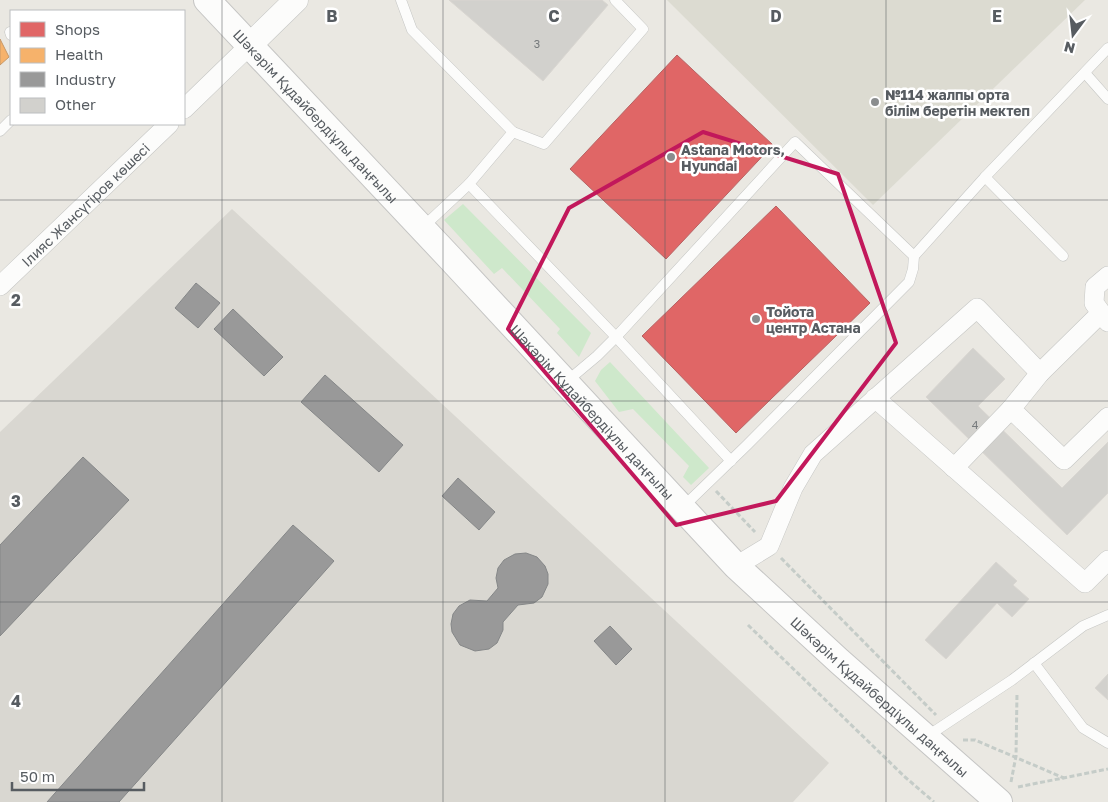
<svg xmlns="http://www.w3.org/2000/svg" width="1108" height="802" viewBox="0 0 1108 802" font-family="'Golos Text',sans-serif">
<rect width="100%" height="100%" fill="#eae8e2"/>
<path fill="#d9d7d1" d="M 232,209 L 829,763 L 793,802 L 0,802 L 0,432 Z"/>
<path fill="#dcdbd1" d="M 667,0 L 1085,0 L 873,205 Z"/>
<g fill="#cee8cb">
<path d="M 463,204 L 591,333 L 579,357 L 557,333 L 560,329 L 502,268 L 494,274 L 444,220 Z"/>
<path d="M 610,362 L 709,468 L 691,485 L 683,477 L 689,466 L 633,409 L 619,412 L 595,381 L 601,370 Z"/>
</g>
<g fill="#e06666" stroke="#b76364">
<path d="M 677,55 L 773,145 L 666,259 L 570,169 Z"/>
<path d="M 776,206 L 870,303 L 736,433 L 642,336 Z"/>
</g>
<path fill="#f6b26b" stroke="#c69868" d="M 0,39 L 9,57 L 0,65 Z"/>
<g fill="#999" stroke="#858788">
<path d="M 196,283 L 220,303 L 198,328 L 175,308 Z"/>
<path d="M 233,309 L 283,357 L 264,376 L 214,329 Z"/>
<path d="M 325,375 L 403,445 L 379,472 L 301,402 Z"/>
<path d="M 83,457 L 129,500 L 0,636 L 0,545 Z"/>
<path d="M 458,478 L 495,512 L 479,530 L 442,496 Z"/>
<path d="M 293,525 L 334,561 L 119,802 L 47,802 Z"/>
<path d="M 526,553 L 537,557 L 545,566 L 548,574 L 548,584 L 542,597 L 534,603 L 518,605 L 503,622 L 503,630 L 497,643 L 489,649 L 475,651 L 460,645 L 452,632 L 451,624 L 453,614 L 459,606 L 470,600 L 487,601 L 498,588 L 496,578 L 498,568 L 504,560 L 515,554 Z"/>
<path d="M 610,626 L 632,649 L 616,665 L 594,641 Z"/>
</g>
<g fill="#d2d1cd" stroke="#d9d6d1">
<path d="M 449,0 L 602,0 L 608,5 L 543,81 Z"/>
<path d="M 973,348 L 1005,379 L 978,406 L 1062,488 L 1108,442 L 1108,493 L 1067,535 L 926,397 Z"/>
<path d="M 996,562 L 1017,581 L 1013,585 L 1029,599 L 1012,617 L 997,603 L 946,659 L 925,640 Z"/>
<path d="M 1108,674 L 1108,700 L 1095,688 Z"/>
</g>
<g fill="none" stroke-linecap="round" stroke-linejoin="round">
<defs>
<g id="service">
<path d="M 401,0 L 412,30 L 513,132 L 469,184 L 616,337 L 795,142 L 914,256 L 913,269 L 909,282 L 747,445 L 683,507"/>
<path d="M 10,32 L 11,35"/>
<path d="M 1085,73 L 1108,99"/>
<path d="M 0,131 L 11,120"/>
<path d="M 513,132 L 544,144 L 643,29 L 615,0"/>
<path d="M 985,177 L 1063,256"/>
<path d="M 422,228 L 469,184"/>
<path d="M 914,256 L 985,177 L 1108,48"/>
<path d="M 566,382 L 597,356 L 616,337 L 731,461"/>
<path d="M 1034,663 L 1083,728 L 1108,743"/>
<path d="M 926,737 L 1012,680 L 1083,626 L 1108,615"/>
</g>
<g id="minor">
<path d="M 184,109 L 250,45"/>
<path id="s1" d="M 0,286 L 169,124"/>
<path d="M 1101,313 L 1040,373 L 1011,409 L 1064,460 L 1108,417"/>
<path d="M 1108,322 L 1094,303 L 1095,287 L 1108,276"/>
<path d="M 875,398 L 1085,583 L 1108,560"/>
<path d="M 954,468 L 1011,409"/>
<path d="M 736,566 L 769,546 L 793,488 L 813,454 L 977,308 L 1040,373"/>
</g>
<path id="tertiary" d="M 250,45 L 296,0"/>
<g id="secondary">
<path id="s2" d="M 207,0 L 451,259 L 736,566 L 839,661 L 999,802"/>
</g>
</defs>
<use href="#service" stroke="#c5c6c4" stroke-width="11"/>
<use href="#minor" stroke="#c5c6c4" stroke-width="20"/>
<use href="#tertiary" stroke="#c5c6c4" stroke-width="25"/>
<use href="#secondary" stroke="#c5c5c4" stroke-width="28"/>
<g stroke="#c5ccc8" stroke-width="3" stroke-dasharray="5 2.5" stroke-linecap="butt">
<path d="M 716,491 L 755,532"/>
<path d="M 781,558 L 936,715"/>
<path d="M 748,625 L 905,777 L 934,802"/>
<path d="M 963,740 L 975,740 L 1064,778"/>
<path d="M 1011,782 L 1016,756 L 1017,693"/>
<path d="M 1018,787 L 1108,769"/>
</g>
<use href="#service" stroke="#fcfcfb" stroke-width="10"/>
<use href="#minor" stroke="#fcfcfb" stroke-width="19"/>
<use href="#tertiary" stroke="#fcfcfb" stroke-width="24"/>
<use href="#secondary" stroke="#fcfcfb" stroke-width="26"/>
</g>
<path fill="none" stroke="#c2185b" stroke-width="4" stroke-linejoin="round" d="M 703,132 L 838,174 L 896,343 L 776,501 L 676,525 L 508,329 L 569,208 Z"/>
<path fill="none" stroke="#575c61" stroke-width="1" stroke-opacity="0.55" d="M 222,0 L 222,802M 443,0 L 443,802M 665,0 L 665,802M 886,0 L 886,802M 0,200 L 1108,200M 0,401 L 1108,401M 0,602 L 1108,602"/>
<g fill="#8a8d8e" stroke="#fff" stroke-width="2">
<circle cx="875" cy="102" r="5"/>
<circle cx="671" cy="157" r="5"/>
<circle cx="756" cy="319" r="5"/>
</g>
<g text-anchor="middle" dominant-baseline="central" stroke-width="5" stroke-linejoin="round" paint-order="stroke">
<g font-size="11" fill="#767a7c">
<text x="537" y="43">3</text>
<text x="975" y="424">4</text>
</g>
<g font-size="14" font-weight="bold" fill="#575c61" stroke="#fff" text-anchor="start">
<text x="885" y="94">№114 жалпы орта<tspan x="885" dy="16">білім беретін мектеп</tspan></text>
<text x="681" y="149">Astana Motors,<tspan x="681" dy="16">Hyundai</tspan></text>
<text x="766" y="311">Тойота<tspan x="766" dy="16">центр Астана</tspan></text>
</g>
<g font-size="14" fill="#575c61" stroke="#fff">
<text stroke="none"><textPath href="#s2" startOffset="159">Шәкәрім Құдайбердіұлы даңғылы</textPath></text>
<text stroke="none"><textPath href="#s1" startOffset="118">Ілияс Жансүгіров көшесі</textPath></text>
<text stroke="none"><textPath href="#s2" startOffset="564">Шәкәрім Құдайбердіұлы даңғылы</textPath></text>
<text stroke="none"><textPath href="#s2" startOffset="969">Шәкәрім Құдайбердіұлы даңғылы</textPath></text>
</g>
</g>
<g font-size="16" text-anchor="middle" font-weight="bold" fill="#575c61" stroke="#fff" stroke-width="5" stroke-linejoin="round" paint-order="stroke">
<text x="332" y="22">B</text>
<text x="554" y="22">C</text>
<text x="776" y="22">D</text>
<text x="997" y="22">E</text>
<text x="16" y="306">2</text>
<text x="16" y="507">3</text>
<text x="16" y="707">4</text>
</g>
<rect x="10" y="10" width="175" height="115" fill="#ffffff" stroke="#bcbec0"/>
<rect x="20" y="22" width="25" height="15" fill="#e06666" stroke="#bcbec0"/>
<text x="55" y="35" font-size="15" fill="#575c61">Shops</text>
<rect x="20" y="48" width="25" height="15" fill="#f6b26b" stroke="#bcbec0"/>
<text x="55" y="60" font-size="15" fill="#575c61">Health</text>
<rect x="20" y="72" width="25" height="15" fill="#999999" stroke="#bcbec0"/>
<text x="55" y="85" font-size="15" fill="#575c61">Industry</text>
<rect x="20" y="98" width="25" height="15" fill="#d2d1cd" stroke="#bcbec0"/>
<text x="55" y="110" font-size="15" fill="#575c61">Other</text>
<g transform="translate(1073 35) rotate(195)" stroke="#ffffff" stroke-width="4" paint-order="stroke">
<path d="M0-4L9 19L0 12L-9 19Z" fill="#575c61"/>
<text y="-8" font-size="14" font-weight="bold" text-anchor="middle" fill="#575c61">N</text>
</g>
<path d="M12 782v8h132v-8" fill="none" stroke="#575c61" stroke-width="2.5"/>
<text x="20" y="782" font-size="15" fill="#575c61" stroke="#ffffff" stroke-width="4" paint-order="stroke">50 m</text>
</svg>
